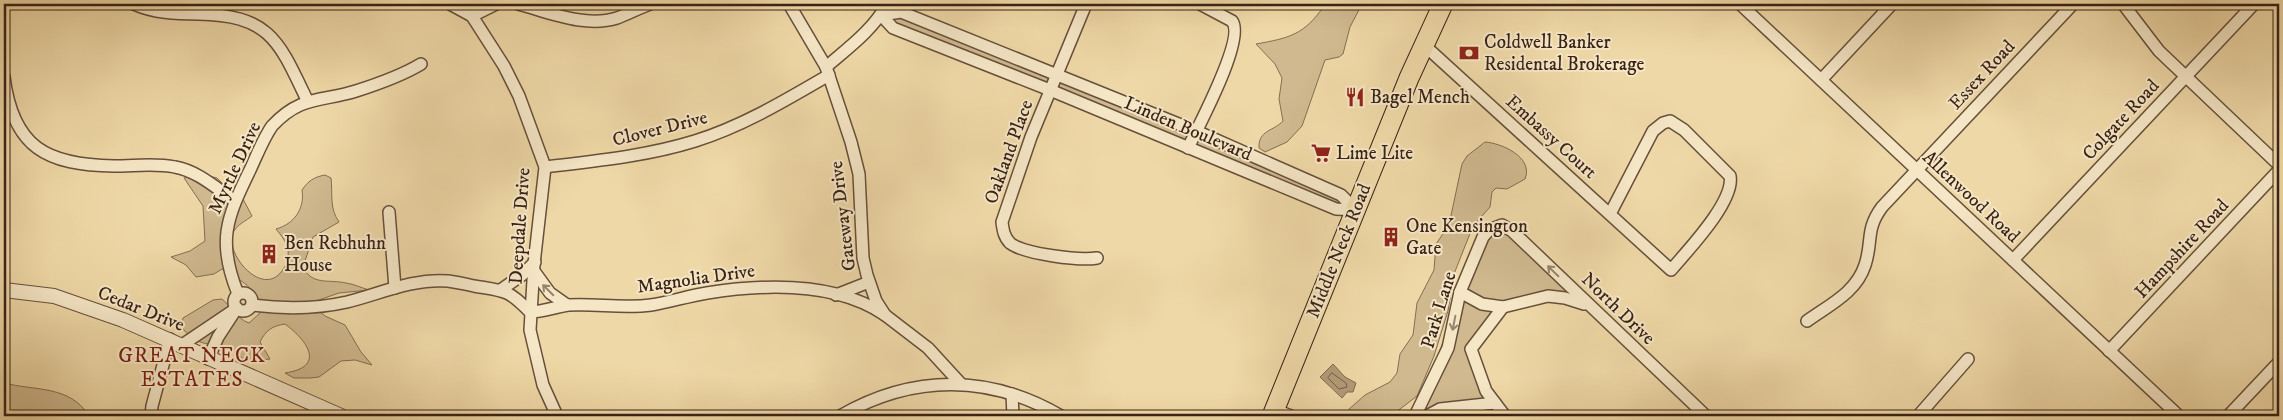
<svg xmlns="http://www.w3.org/2000/svg" width="2283" height="420" viewBox="0 0 2283 420" font-family="'IM FELL DW Pica',serif">
<rect width="100%" height="100%" fill="#efd8a7"/>
<filter id="stains"><feTurbulence type="fractalNoise" baseFrequency=".004" numOctaves="4"/><feColorMatrix values="0 0 0 0 .2 0 0 0 0 .09 0 0 0 0 .02 0 0 0 .5 -.17"/></filter>
<radialGradient id="worn" r=".72"><stop offset=".6" stop-color="#630" stop-opacity="0"/><stop offset="1" stop-color="#630" stop-opacity=".3"/></radialGradient>
<g fill="#d0b98f" stroke="#846e53">
<path d="M 1322,4 L 1362,4 L 1350,27 L 1343,54 L 1339,57 L 1325,60 L 1302,126 L 1287,142 L 1265,152 L 1259,148 C 1258,130 1274,131 1283,121 L 1279,99 L 1282,78 L 1275,64 L 1256,44 C 1289,38 1304,35 1324,6 Z"/>
<path d="M 901,12 L 1341,195 L 1356,210 L 1335,209 L 893,28 L 881,15 Z"/>
<path d="M 1485,142 C 1501,143 1534,157 1525,179 L 1507,189 L 1496,188 L 1492,192 L 1490,207 L 1473,226 L 1454,274 L 1448,311 L 1434,356 L 1417,396 L 1391,416 L 1347,416 L 1347,411 L 1365,395 L 1390,382 L 1397,373 L 1400,354 L 1413,335 L 1417,303 L 1434,270 L 1436,244 L 1449,225 L 1462,164 L 1467,156 Z"/>
<path d="M 201,174 L 217,178 L 231,192 L 243,199 L 252,216 C 247,220 237,225 234,231 C 221,252 267,306 286,264 C 292,249 285,240 276,229 C 294,224 305,209 302,190 C 308,181 314,177 325,175 L 331,178 C 333,194 329,208 339,222 L 313,237 L 303,267 C 312,286 329,279 346,283 C 354,284 362,288 369,290 L 339,293 L 310,303 L 325,316 L 345,325 L 361,352 L 372,365 L 355,360 L 341,361 L 319,377 L 310,378 L 294,378 L 285,373 C 326,367 308,341 285,324 C 272,326 266,330 260,342 L 270,359 C 262,360 250,362 242,358 C 238,355 234,351 229,349 C 209,342 195,347 181,326 L 183,318 L 213,300 L 222,299 C 232,307 237,319 249,323 L 260,313 C 260,289 240,280 222,269 L 214,274 L 196,277 L 186,265 L 171,257 L 190,251 L 205,241 L 203,206 L 184,178 Z"/>
<path d="M 1499,226 L 1588,305 L 1565,298 L 1503,307 L 1471,349 L 1495,403 L 1427,416 L 1415,416 L 1483,237 Z"/>
<path d="M 4,383 C 35,391 70,385 89,416 L 4,416 Z"/>
</g>
<path fill="#b19a76" stroke="#816a50" d="M 1333,364 L 1345,377 L 1356,383 L 1353,392 L 1347,392 L 1342,398 L 1320,377 Z"/>
<g fill="none" stroke-linecap="round" stroke-linejoin="round">
<path stroke="#755e46" stroke-width="1" d="M 1332,373 L 1346,383 L 1347,387 L 1339,389 L 1328,378 Z"/>
<defs>
<g id="minor">
<path d="M 134,4 C 154,13 176,14 198,14 C 270,15 279,41 307,100"/>
<path d="M 450,4 L 472,16 L 504,66 L 519,96 L 545,167 L 534,264 L 530,330 L 543,385 L 557,416"/>
<path d="M 518,4 C 549,12 585,28 617,18 C 628,14 639,8 650,4"/>
<path d="M 789,4 L 826,67 L 851,142 L 859,174 L 863,258 L 867,275 L 876,301 L 885,315 L 928,348 L 961,384"/>
<path d="M 1086,4 L 1031,137 L 1002,222 C 1003,230 1004,237 1010,243 C 1024,254 1080,261 1097,258"/>
<path d="M 1740,4 L 2179,416"/>
<path d="M 2123,4 L 2159,51 L 2279,165"/>
<path d="M 901,12 L 1196,131 L 1341,195 L 1356,210 L 1336,209 L 1050,90 L 893,28 L 881,15 Z"/>
<path d="M 472,16 L 496,4"/>
<path d="M 1424,45 C 1506,120 1589,195 1671,270 C 1688,250 1735,201 1730,176 L 1684,130 L 1670,121 L 1663,123 L 1653,131 L 1610,214"/>
<path d="M 826,67 C 848,48 873,30 887,4"/>
<path d="M 4,77 C 13,148 47,165 114,166 C 135,166 155,163 175,167 C 198,171 217,189 235,201"/>
<path d="M 1821,80 L 1892,4"/>
<path d="M 1188,148 C 1198,127 1246,38 1232,21 L 1200,4"/>
<path d="M 545,167 C 595,161 647,156 695,141 C 743,126 786,100 829,75"/>
<path d="M 389,212 L 395,288"/>
<path d="M 2013,260 L 2254,4"/>
<path d="M 534,271 L 550,293 L 567,305"/>
<path d="M 502,289 L 522,275 L 535,262"/>
<path d="M 1460,292 L 1482,304 L 1503,307 L 1548,296 L 1565,298 L 1584,304"/>
<circle cx="243" cy="302" r="9"/>
<path d="M 238,294 C 217,242 226,219 250,170 C 257,155 263,139 272,126 C 301,95 321,102 356,91 C 378,84 401,76 421,64"/>
<path d="M 836,295 L 869,282"/>
<path d="M 252,305 C 284,309 316,309 347,302 C 379,294 414,278 448,281 C 456,282 465,284 474,286 C 504,291 508,289 530,312 C 543,312 555,307 568,305 C 595,303 623,309 651,305 C 670,302 688,296 707,293 C 764,284 835,281 885,315"/>
<path d="M 1503,307 L 1471,349 L 1486,391 L 1505,416"/>
<path d="M 1807,321 C 1829,305 1856,293 1865,265 C 1873,241 1865,230 1882,207 L 2073,4"/>
<path d="M 182,345 L 237,308"/>
<path d="M 2109,351 L 2279,170"/>
<path d="M 208,359 L 218,337 L 233,314"/>
<path d="M 1012,394 L 1013,416"/>
<path d="M 1279,414 L 1275,410 L 1291,416"/>
<path d="M 151,416 L 152,406 L 170,339"/>
<path d="M 840,416 C 913,374 989,374 1061,416"/>
<path d="M 1415,416 L 1448,348 L 1460,292 L 1483,237 L 1489,230 L 1502,225 L 1512,231 L 1706,416"/>
<path d="M 1427,416 L 1440,409 L 1495,403"/>
<path d="M 1918,416 L 1968,359"/>
<path d="M 2228,416 L 2279,362"/>
</g>
<path id="tertiary" d="M 4,290 L 54,296 L 123,320 L 341,416"/>
<path id="primary" d="M 1272,416 L 1409,78 L 1443,4"/>
</defs>
<use href="#minor" stroke="#66503b" stroke-width="14"/>
<use href="#tertiary" stroke="#66503b" stroke-width="16"/>
<use href="#primary" stroke="#392317" stroke-width="21"/>
<use href="#minor" stroke="#f5e6c6" stroke-width="11"/>
<use href="#tertiary" stroke="#f5e6c6" stroke-width="14"/>
<use href="#primary" stroke="#efd8a7" stroke-width="19"/>
</g>
<defs><path id="oneway-shaft" d="M-6 0H5M1.5-3L5.5 0L1.5 3" fill="none" stroke-width="1.6" stroke-linecap="round" stroke-linejoin="round" transform="scale(1.25)"/></defs>
<g stroke="#97846e">
<use href="#oneway-shaft" transform="translate(1553 271) rotate(-136)"/>
<use href="#oneway-shaft" transform="translate(548 290) rotate(-135)"/>
<use href="#oneway-shaft" transform="translate(1454 323) rotate(101)"/>
</g>
<defs>
<symbol id="bank-bare" viewBox="-9 -9 18 18"><path d="M-6-4H6V4H-6ZM0-2.3a2.3 2.3 0 1 0 0 4.6a2.3 2.3 0 1 0 0-4.6Z" fill="#8f2418" stroke="#f5e6c6" stroke-width="2.5" paint-order="stroke"/></symbol>
<symbol id="restaurant-bare" viewBox="-9 -9 18 18"><path d="M-5-6h1v4h1v-4h1v4h1v-4h1v5L-1.5 .5V6h-2V.5L-5-1ZM5-6V6H3V1.5H1.5Q1.5-4 5-6Z" fill="#8f2418" stroke="#f5e6c6" stroke-width="2.5" paint-order="stroke"/></symbol>
<symbol id="supermarket-bare" viewBox="-9 -9 18 18"><path d="M-6-5.5h2.5l.6 2H6L4.5 2H-2.5L-4.4-4H-6ZM-1.5 3.2a1.3 1.3 0 1 0 .1 0ZM3 3.2a1.3 1.3 0 1 0 .1 0Z" fill="#8f2418" stroke="#f5e6c6" stroke-width="2.5" paint-order="stroke"/></symbol>
<symbol id="building-bare" viewBox="-9 -9 18 18"><path d="M-4-6H4V6H1V3H-1V6H-4ZM-2.5-4.3h1.7v1.8h-1.7ZM.8-4.3h1.7v1.8H.8ZM-2.5-1h1.7V.8h-1.7ZM.8-1h1.7V.8H.8Z" fill="#8f2418" stroke="#f5e6c6" stroke-width="2.5" paint-order="stroke"/></symbol>
</defs>
<g fill-rule="evenodd">
<use href="#bank-bare" x="1455" y="39" width="28" height="28"/>
<use href="#restaurant-bare" x="1341" y="83" width="28" height="28"/>
<use href="#supermarket-bare" x="1307" y="139" width="28" height="28"/>
<use href="#building-bare" x="1377" y="223" width="28" height="28"/>
<use href="#building-bare" x="255" y="240" width="28" height="28"/>
</g>
<g text-anchor="middle" dominant-baseline="central" stroke-width="4" stroke-linejoin="round" paint-order="stroke">
<g font-size="19" fill="#392317" stroke="#f5e6c6" text-anchor="start">
<text x="1484" y="42">Coldwell Banker<tspan x="1484" dy="22">Residental Brokerage</tspan></text>
<text x="1370" y="97">Bagel Mench</text>
<text x="1336" y="153">Lime Lite</text>
<text x="1406" y="226">One Kensington<tspan x="1406" dy="22">Gate</tspan></text>
<text x="284" y="243">Ben Rebhuhn<tspan x="284" dy="22">House</tspan></text>
</g>
<g font-size="19" fill="#392317" stroke="#f5e6c6">
<text transform="translate(1982 75) rotate(-47)">Essex Road</text>
<text transform="translate(2121 120) rotate(-47)">Colgate Road</text>
<text transform="translate(660 129) rotate(-14)">Clover Drive</text>
<text transform="translate(1188 129) rotate(23)">Linden Boulevard</text>
<text transform="translate(1551 137) rotate(42)">Embassy Court</text>
<text transform="translate(1009 152) rotate(-70)">Oakland Place</text>
<text transform="translate(235 168) rotate(-65)">Myrtle Drive</text>
<text transform="translate(1971 197) rotate(43)">Allenwood Road</text>
<text transform="translate(843 216) rotate(-97)">Gateway Drive</text>
<text transform="translate(520 226) rotate(-86)">Deepdale Drive</text>
<text transform="translate(2182 249) rotate(-47)">Hampshire Road</text>
<text transform="translate(1339 251) rotate(-68)">Middle Neck Road</text>
<text transform="translate(696 279) rotate(-8)">Magnolia Drive</text>
<text transform="translate(141 309) rotate(22)">Cedar Drive</text>
<text transform="translate(1618 309) rotate(44)">North Drive</text>
<text transform="translate(1439 310) rotate(-73)">Park Lane</text>
</g>
<g font-size="21" letter-spacing="1" fill="#7a1f14" stroke="#f5e6c6">
<text x="192" y="356">GREAT NECK<tspan x="192" dy="24">ESTATES</tspan></text>
</g>
</g>
<rect width="2283" height="420" fill="none" stroke="#efd8a7" stroke-width="20"/>
<rect x="5" y="5" width="2273" height="410" fill="none" stroke="#392317" stroke-width="2.5"/>
<rect x="10" y="10" width="2263" height="400" fill="none" stroke="#392317"/>
<rect width="100%" height="100%" filter="url(#stains)"/>
<rect width="100%" height="100%" fill="url(#worn)"/>
</svg>
